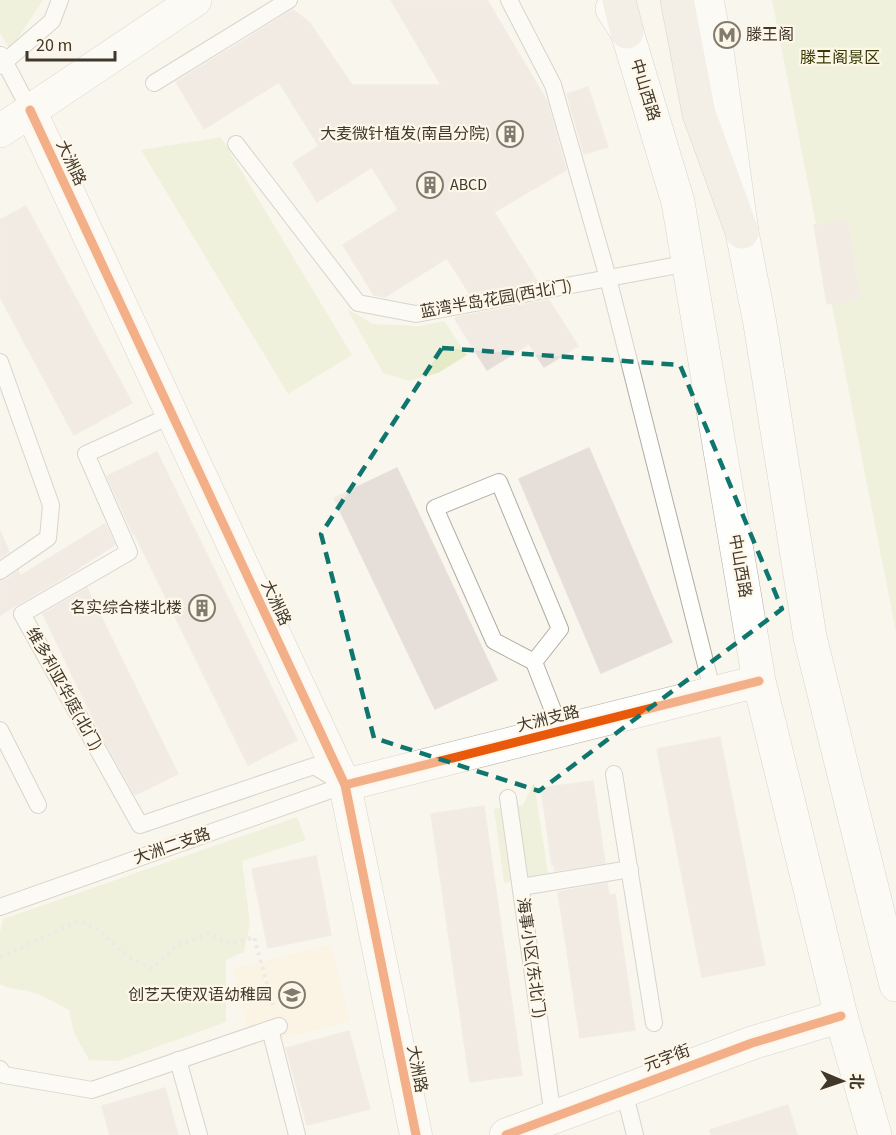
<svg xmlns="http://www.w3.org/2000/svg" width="896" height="1135" viewBox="0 0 896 1135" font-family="'Source Sans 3','Noto Sans SC',sans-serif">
<rect width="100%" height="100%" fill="#f9f6ee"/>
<path fill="#fcefd4" d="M 331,944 L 350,1021 L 252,1046 L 233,969 Z"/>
<g fill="#e5ebc7">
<path d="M 0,0 L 43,0 L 10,50 L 0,33 Z"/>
<path d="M 772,0 L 896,0 L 896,632 Z"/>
<path d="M 221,137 L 352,355 L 288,394 L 141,150 Z"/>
<path d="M 347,309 L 373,324 L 420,326 L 444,321 L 467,355 L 438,373 L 409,381 L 383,373 Z"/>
<path d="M 534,783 L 548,873 L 504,883 L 494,809 L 523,805 Z"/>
<path d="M 297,817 L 306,840 L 242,861 L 250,923 L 244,952 L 226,960 L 226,1022 L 118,1061 L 89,1060 L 74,1033 L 69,1010 C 56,1003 43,995 28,991 C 18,989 9,989 0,984 L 0,932 L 3,919 Z"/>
</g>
<g fill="#e6ded8" stroke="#e8dfda" stroke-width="1.5">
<path d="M 391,0 L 487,0 L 547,101 L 566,170 L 494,212 L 537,281 L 469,293 L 447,258 L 385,297 L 374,295 L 343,245 L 398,210 L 372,167 L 317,202 L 293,163 L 319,146 L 279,82 L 204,129 L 176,82 L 293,10 L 309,22 L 352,85 L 441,85 Z"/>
<path d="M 588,87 L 608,147 L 584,154 L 567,94 Z"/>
<path d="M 26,206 L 132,403 L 74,435 L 0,297 L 0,220 Z"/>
<path d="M 847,220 L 860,298 L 827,304 L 814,225 Z"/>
<path d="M 549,300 L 578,346 L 544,367 L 529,344 L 487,370 L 455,319 L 457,317 Z"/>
<path d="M 589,448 L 672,642 L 601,673 L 519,479 Z"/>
<path d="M 157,452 L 297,740 L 248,765 L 134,533 L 133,534 L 107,476 Z"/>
<path d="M 397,468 L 497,680 L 435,709 L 334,498 Z"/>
<path d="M 105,524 L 115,545 L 78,568 L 78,569 L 0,615 L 0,581 L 6,580 L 18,571 L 20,576 Z"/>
<path d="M 0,531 L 9,552 L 0,558 Z"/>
<path d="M 87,588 L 178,774 L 135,795 L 99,731 L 43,614 Z"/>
<path d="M 720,737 L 765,965 L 702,977 L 657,749 Z"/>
<path d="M 593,781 L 605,863 L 555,871 L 554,865 L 552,865 L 541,788 Z"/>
<path d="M 484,806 L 522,1075 L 470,1082 L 431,814 Z"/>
<path d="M 316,856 L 331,935 L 268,948 L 252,869 Z"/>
<path d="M 607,883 L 609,895 L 615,894 L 635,1030 L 580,1038 L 558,892 Z"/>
<path d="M 349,1031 L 370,1109 L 307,1125 L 286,1048 Z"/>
<path d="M 165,1088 L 178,1135 L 110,1135 L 102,1106 Z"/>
<path d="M 788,1105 L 797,1135 L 711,1135 L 710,1130 Z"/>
</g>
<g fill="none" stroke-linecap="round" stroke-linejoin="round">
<defs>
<g id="lane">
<path d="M 509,0 L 553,85 L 608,278 L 713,693"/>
<path d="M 1,55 L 30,110"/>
<path d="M 0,66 L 52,21 L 60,0"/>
<path d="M 154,83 L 289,0"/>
<path d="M 236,144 L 358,303 L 416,314 L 689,263"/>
<path d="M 0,362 L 51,505 L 48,538 L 0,571"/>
<path d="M 172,415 L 86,454 L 129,552 L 22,614 L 140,825 L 314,766 L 339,781"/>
<path d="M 534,662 L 494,641 L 435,508 L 499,482 L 560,629 L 534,662 L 561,731"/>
<path d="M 0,730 L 38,805"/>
<path d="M 614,774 L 654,1023"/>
<path d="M 508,798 L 553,1117"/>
<path d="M 521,887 L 630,869"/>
<path d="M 0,907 L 345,785"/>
<path d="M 270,1029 L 297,1135"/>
<path d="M 178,1060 L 199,1135"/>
<path d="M 0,1069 L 4,1075 L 92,1090 L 279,1026"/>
<path d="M 624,1091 L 635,1135"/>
</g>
<g id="street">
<path d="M 30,110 L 345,785 L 416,1135"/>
<path d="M 345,785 L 759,681"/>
</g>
<g id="secondary">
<path d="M 707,0 L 718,57 L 742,232 L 760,324 L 810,637 L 896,985"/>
<path d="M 612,9 L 627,32 L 678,202 L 759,681 L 841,1016 L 875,1135"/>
<path d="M 0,131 L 195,0"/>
<path d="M 506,1135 L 752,1043 L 841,1016"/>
</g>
<g id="primary">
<path d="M 619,0 L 627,32"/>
<path d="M 677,0 L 699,114 L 742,232"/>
</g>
</defs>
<use href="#lane" stroke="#b1aca3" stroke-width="18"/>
<use href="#street" stroke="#b1aca3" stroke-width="33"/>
<use href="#secondary" stroke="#b1aca3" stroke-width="34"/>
<use href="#primary" stroke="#b5a895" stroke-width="34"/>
<path stroke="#dcdbd8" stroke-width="4" stroke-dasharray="3 4.5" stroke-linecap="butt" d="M 0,957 L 79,921 L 99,930 L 128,957 L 152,968 L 176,946 L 209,933 L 231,944 L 254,937 L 273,1005"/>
<use href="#lane" stroke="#fefefc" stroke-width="16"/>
<use href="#street" stroke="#fefefc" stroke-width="32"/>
<use href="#secondary" stroke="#fefefc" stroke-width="33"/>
<use href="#primary" stroke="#ebe5db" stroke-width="33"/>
<defs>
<g id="cycleway">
<path d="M 30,110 L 345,785 L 416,1135"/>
<path d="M 345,785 L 759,681"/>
<path d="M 506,1135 L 752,1043 L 841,1016"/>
</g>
</defs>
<use href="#cycleway" stroke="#fef7e9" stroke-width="13"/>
<use href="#cycleway" stroke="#e8590c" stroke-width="9"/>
</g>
<path d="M0 0H896V1135H0ZM 442,348 L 680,365 L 782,609 L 539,791 L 374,738 L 321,534 Z" fill="#f9f6ee" fill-opacity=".55" fill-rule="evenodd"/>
<path fill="none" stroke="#0f766e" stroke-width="4.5" stroke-dasharray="12 8" stroke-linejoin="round" d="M 442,348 L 680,365 L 782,609 L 539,791 L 374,738 L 321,534 Z"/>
<defs>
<symbol id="metro-ring" viewBox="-11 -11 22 22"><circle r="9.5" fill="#fef7e9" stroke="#807a6f" stroke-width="1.5"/><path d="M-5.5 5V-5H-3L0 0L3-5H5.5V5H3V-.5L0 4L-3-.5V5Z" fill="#807a6f"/></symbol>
<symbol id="building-ring" viewBox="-11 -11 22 22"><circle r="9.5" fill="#fef7e9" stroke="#807a6f" stroke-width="1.5"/><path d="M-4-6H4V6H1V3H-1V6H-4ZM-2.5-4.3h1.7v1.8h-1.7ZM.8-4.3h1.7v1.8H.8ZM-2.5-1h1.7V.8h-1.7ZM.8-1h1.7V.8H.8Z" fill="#807a6f"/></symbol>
<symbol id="school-ring" viewBox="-11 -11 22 22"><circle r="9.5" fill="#fef7e9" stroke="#807a6f" stroke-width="1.5"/><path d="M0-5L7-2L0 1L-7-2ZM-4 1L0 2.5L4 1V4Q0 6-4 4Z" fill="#807a6f"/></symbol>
</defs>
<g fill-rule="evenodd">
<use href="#metro-ring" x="712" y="20" width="30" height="30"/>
<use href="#building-ring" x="495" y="119" width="30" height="30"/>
<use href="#building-ring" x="415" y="170" width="30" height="30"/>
<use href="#building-ring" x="187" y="593" width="30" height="30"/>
<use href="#school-ring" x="277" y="980" width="30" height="30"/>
</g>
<g text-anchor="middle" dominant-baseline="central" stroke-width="4.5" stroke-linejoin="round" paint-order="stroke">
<g font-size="16" fill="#3f382b" stroke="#fef7e9" text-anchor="end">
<text x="746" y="35" text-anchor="start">滕王阁</text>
<text x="490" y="134">大麦微针植发(南昌分院)</text>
<text x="450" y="185" text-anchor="start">ABCD</text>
<text x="182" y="608">名实综合楼北楼</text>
<text x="272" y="995">创艺天使双语幼稚园</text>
</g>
<g font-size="16" fill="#333c00" stroke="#fef7e9">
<text x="840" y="58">滕王阁景区</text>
</g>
<g font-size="16" fill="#3f382b" stroke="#fef7e9">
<text transform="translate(645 90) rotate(73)">中山西路</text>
<text transform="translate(71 163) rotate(65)">大洲路</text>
<text transform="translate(496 299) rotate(-10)">蓝湾半岛花园(西北门)</text>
<text transform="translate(740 566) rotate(80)">中山西路</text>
<text transform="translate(276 603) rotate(65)">大洲路</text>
<text transform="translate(64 689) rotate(61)">维多利亚华庭(北门)</text>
<text transform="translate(548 719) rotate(-14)">大洲支路</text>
<text transform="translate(172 846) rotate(-19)">大洲二支路</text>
<text transform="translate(531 958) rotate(82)">海事小区(东北门)</text>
<text transform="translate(667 1058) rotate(-20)">元字街</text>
<text transform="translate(417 1069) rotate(79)">大洲路</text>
</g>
</g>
<g transform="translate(842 1081) rotate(92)" stroke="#fef7e9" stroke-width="4.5" paint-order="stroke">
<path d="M0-4.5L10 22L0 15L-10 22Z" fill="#3f382b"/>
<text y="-9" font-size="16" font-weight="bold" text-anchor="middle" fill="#3f382b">北</text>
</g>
<path d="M27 51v9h88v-9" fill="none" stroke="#3f382b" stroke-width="3"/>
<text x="36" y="51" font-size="18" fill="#3f382b" stroke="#fef7e9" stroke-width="4.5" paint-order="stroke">20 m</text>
</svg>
